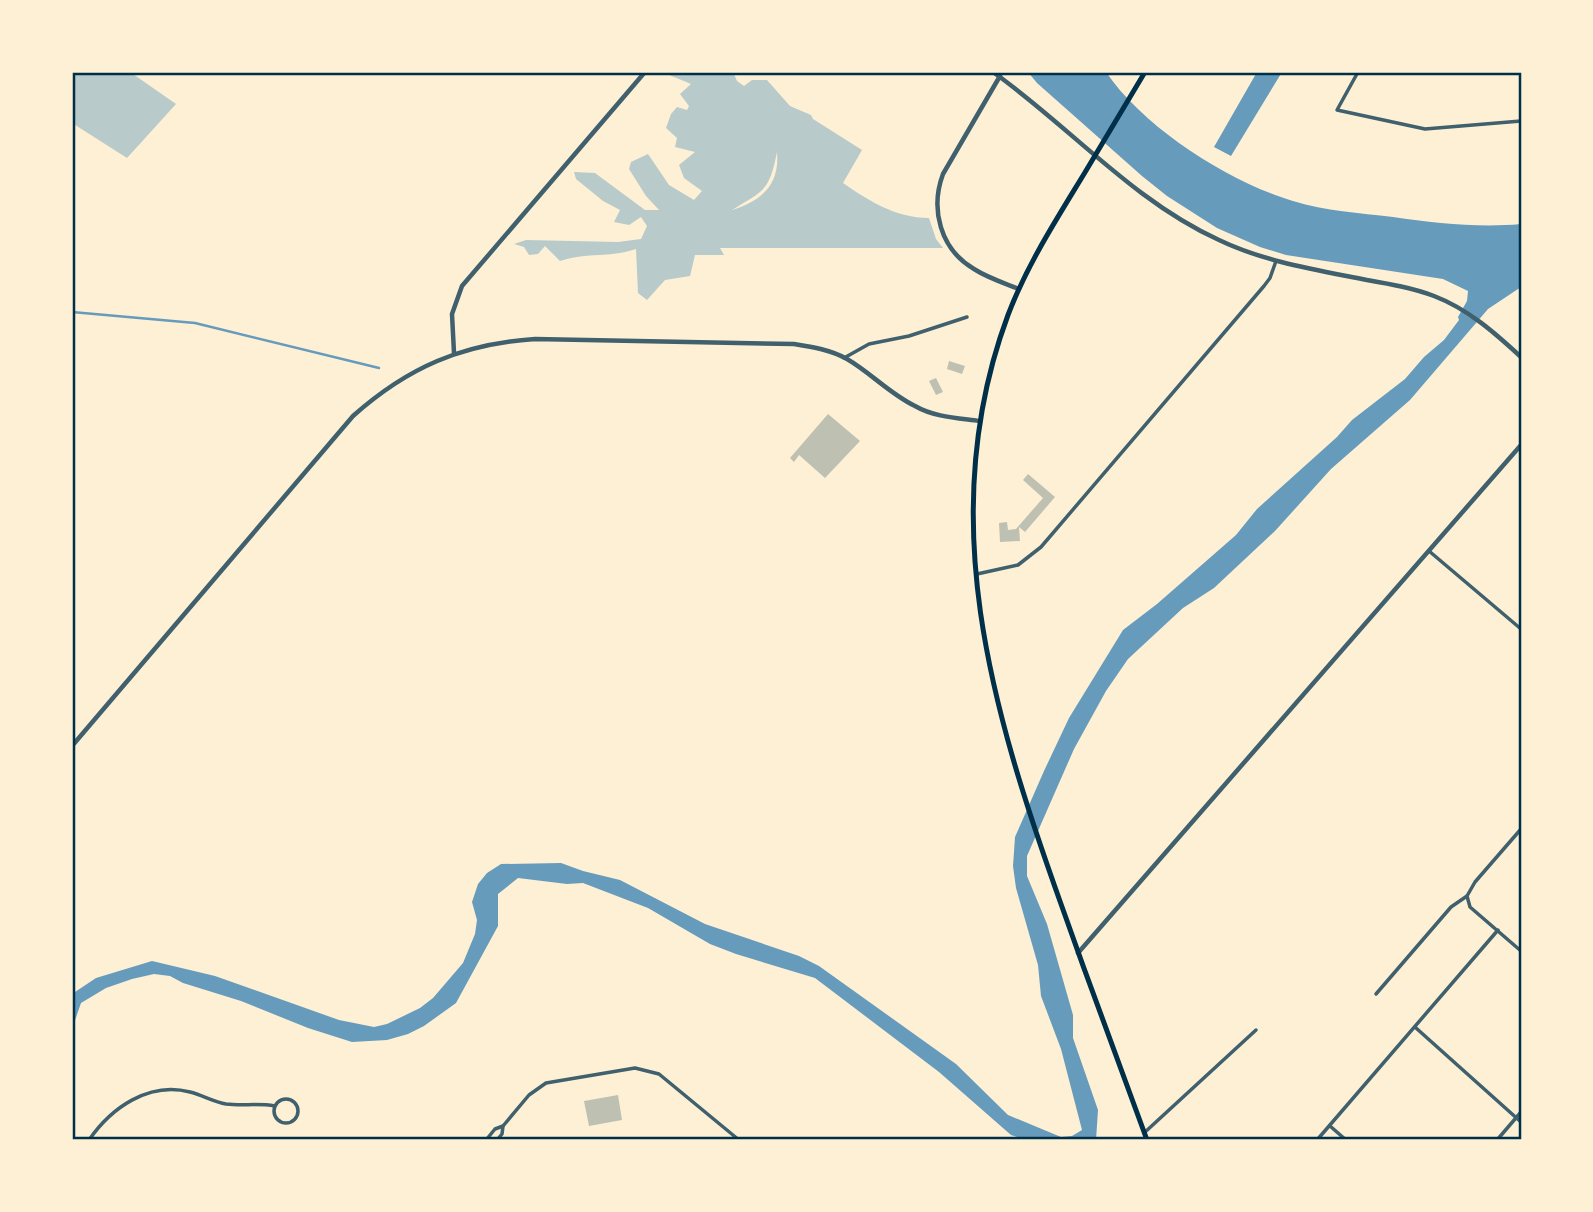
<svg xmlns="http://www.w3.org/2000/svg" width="1593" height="1212" viewBox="0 0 1593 1212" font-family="'Noto Sans',sans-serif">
<rect width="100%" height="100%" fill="#fdf0d5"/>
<g fill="#b9caca" fill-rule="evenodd">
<path d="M 72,72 L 130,72 L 176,104 L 127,158 L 72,123 Z"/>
<path d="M 662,72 L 733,72 L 737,81 L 744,86 L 752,80 L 767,80 L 790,106 L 811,115 L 813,119 L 862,150 L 843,183 C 869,201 896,218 929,218 L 936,239 L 943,248 L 720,248 L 724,255 L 695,255 L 690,276 L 665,280 L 647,300 L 638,293 L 636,249 C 609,258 588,252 560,261 L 545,246 L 538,254 L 529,255 L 524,247 L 514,244 L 526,240 L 618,242 L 641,239 L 647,226 L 641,217 L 629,225 L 614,222 L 620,210 L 603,201 L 576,179 L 574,172 L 595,173 L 645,210 L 659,210 L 646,196 L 629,169 L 631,162 L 648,154 L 669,185 L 694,200 L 702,191 L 684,178 L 679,165 L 695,152 L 675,147 L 677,138 L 666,128 L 671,114 L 677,107 L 687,110 L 689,106 L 680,94 L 691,84 ZM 777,152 C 780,185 761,201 732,210 C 764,190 769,192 777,152 Z"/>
</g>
<g fill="#669bbc">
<path d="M 1028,72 L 1106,72 C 1144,128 1229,182 1293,201 C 1326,211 1359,213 1393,217 C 1435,223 1479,228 1521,224 L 1521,287 L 1488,309 L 1410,400 L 1331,469 L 1275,531 L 1214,588 L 1183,608 L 1128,659 L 1106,691 L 1074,749 L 1027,856 L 1027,876 L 1047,924 L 1073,1015 L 1073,1038 L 1098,1110 L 1096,1140 L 1026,1140 L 1011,1135 L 939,1072 L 815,978 L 736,954 L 710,944 L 648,908 L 583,883 L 567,884 L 518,878 L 498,894 L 498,926 L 456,1003 L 424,1026 L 408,1034 L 387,1040 L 352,1042 L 308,1028 L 241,1001 L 183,983 L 170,976 L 154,974 L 132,979 L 106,988 L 81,1003 L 72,1029 L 72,994 L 96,978 L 152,961 L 215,976 L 339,1020 L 374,1027 L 387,1024 L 420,1008 L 433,998 L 463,963 L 475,934 L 477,920 L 472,902 L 478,884 L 487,873 L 501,864 L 561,863 L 583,871 L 620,880 L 705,924 L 799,956 L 819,966 L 956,1064 L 1008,1115 L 1061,1137 L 1072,1136 L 1082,1130 L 1061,1049 L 1041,996 L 1038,965 L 1016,888 L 1013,866 L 1015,837 L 1044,771 L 1069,718 L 1123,630 L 1157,604 L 1236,535 L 1257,509 L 1337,437 L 1352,420 L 1405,379 L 1424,357 L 1444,340 L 1459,320 L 1458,317 L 1467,301 L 1468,291 L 1443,279 L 1286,255 L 1260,247 L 1217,228 L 1167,196 L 1142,176 L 1037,83 Z"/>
<path d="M 1257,72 L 1282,72 L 1231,156 L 1214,147 Z"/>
</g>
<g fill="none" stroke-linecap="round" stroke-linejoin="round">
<path stroke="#669bbc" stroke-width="2.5" d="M 72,312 L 195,323 L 379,368"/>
</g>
<g fill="#bec0b2">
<path d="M 949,361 L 965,366 L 962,374 L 947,369 Z"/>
<path d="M 936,378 L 943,392 L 936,395 L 929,381 Z"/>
<path d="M 828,414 L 860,441 L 825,478 L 799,455 L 794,462 L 790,458 Z"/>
<path d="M 1028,474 L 1055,497 L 1025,532 L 1019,527 L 1020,541 L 1000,542 L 999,523 L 1007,522 L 1008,530 L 1016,529 L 1043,498 L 1023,480 Z"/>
<path d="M 618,1095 L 622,1120 L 589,1126 L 584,1101 Z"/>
</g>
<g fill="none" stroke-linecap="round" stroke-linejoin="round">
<g stroke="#3f606c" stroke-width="3.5">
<path d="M 1358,72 L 1337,110 L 1425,129 L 1521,121"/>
<path d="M 844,358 L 869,344 L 909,336 L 967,317"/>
<path d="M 1429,551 L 1521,629"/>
<path d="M 977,574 L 1018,565 L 1041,547 L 1264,286 L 1270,278 L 1276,261"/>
<path d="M 1467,896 L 1470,907 L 1521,951"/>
<path d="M 1376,994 L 1451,907 L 1467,896 L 1475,882 L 1521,829"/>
<path d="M 1416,1028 L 1521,1122"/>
<circle cx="286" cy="1111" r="12"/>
<path d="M 1330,1126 L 1346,1140"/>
<path d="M 1144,1133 L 1256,1030"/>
<path d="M 89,1140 C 111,1108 149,1081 190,1092 C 202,1095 214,1102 226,1104 C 243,1106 258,1103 275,1106"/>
<path d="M 486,1140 L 495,1129 L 503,1126 L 529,1095 L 546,1083 L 635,1068 L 659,1074 L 739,1140"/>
<path d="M 497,1140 L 502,1134 L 503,1126"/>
<path d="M 1317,1140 L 1498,930"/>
<path d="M 1497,1140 L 1521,1112"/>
</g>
<g stroke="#3f606c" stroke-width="4.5">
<path d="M 993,72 C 1069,126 1133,201 1219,240 C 1265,262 1317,270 1367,280 C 1390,284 1413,288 1434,296 C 1468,309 1495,333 1521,357"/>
<path d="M 1000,76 L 943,174 C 930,209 940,249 974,269 C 988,278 1004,283 1019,289"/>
<path d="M 454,353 L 452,314 L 462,286 L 645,72"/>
<path d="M 72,746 L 353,416 C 408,367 462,344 535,339 L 794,344 C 813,347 831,350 847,359 C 871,373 890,394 915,406 C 934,417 957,418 979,421"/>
<path d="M 1078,953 L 1521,445"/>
</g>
<path stroke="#003049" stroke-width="5" d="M 1145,72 C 1125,106 1104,140 1084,174 C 1056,220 1027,265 1008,315 C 933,516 992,711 1061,904 C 1089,983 1118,1062 1147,1140"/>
</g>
<rect width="1593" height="1212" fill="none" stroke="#fdf0d5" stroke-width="147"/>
<rect x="74" y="74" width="1446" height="1064" fill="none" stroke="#003049" stroke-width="2.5"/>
</svg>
